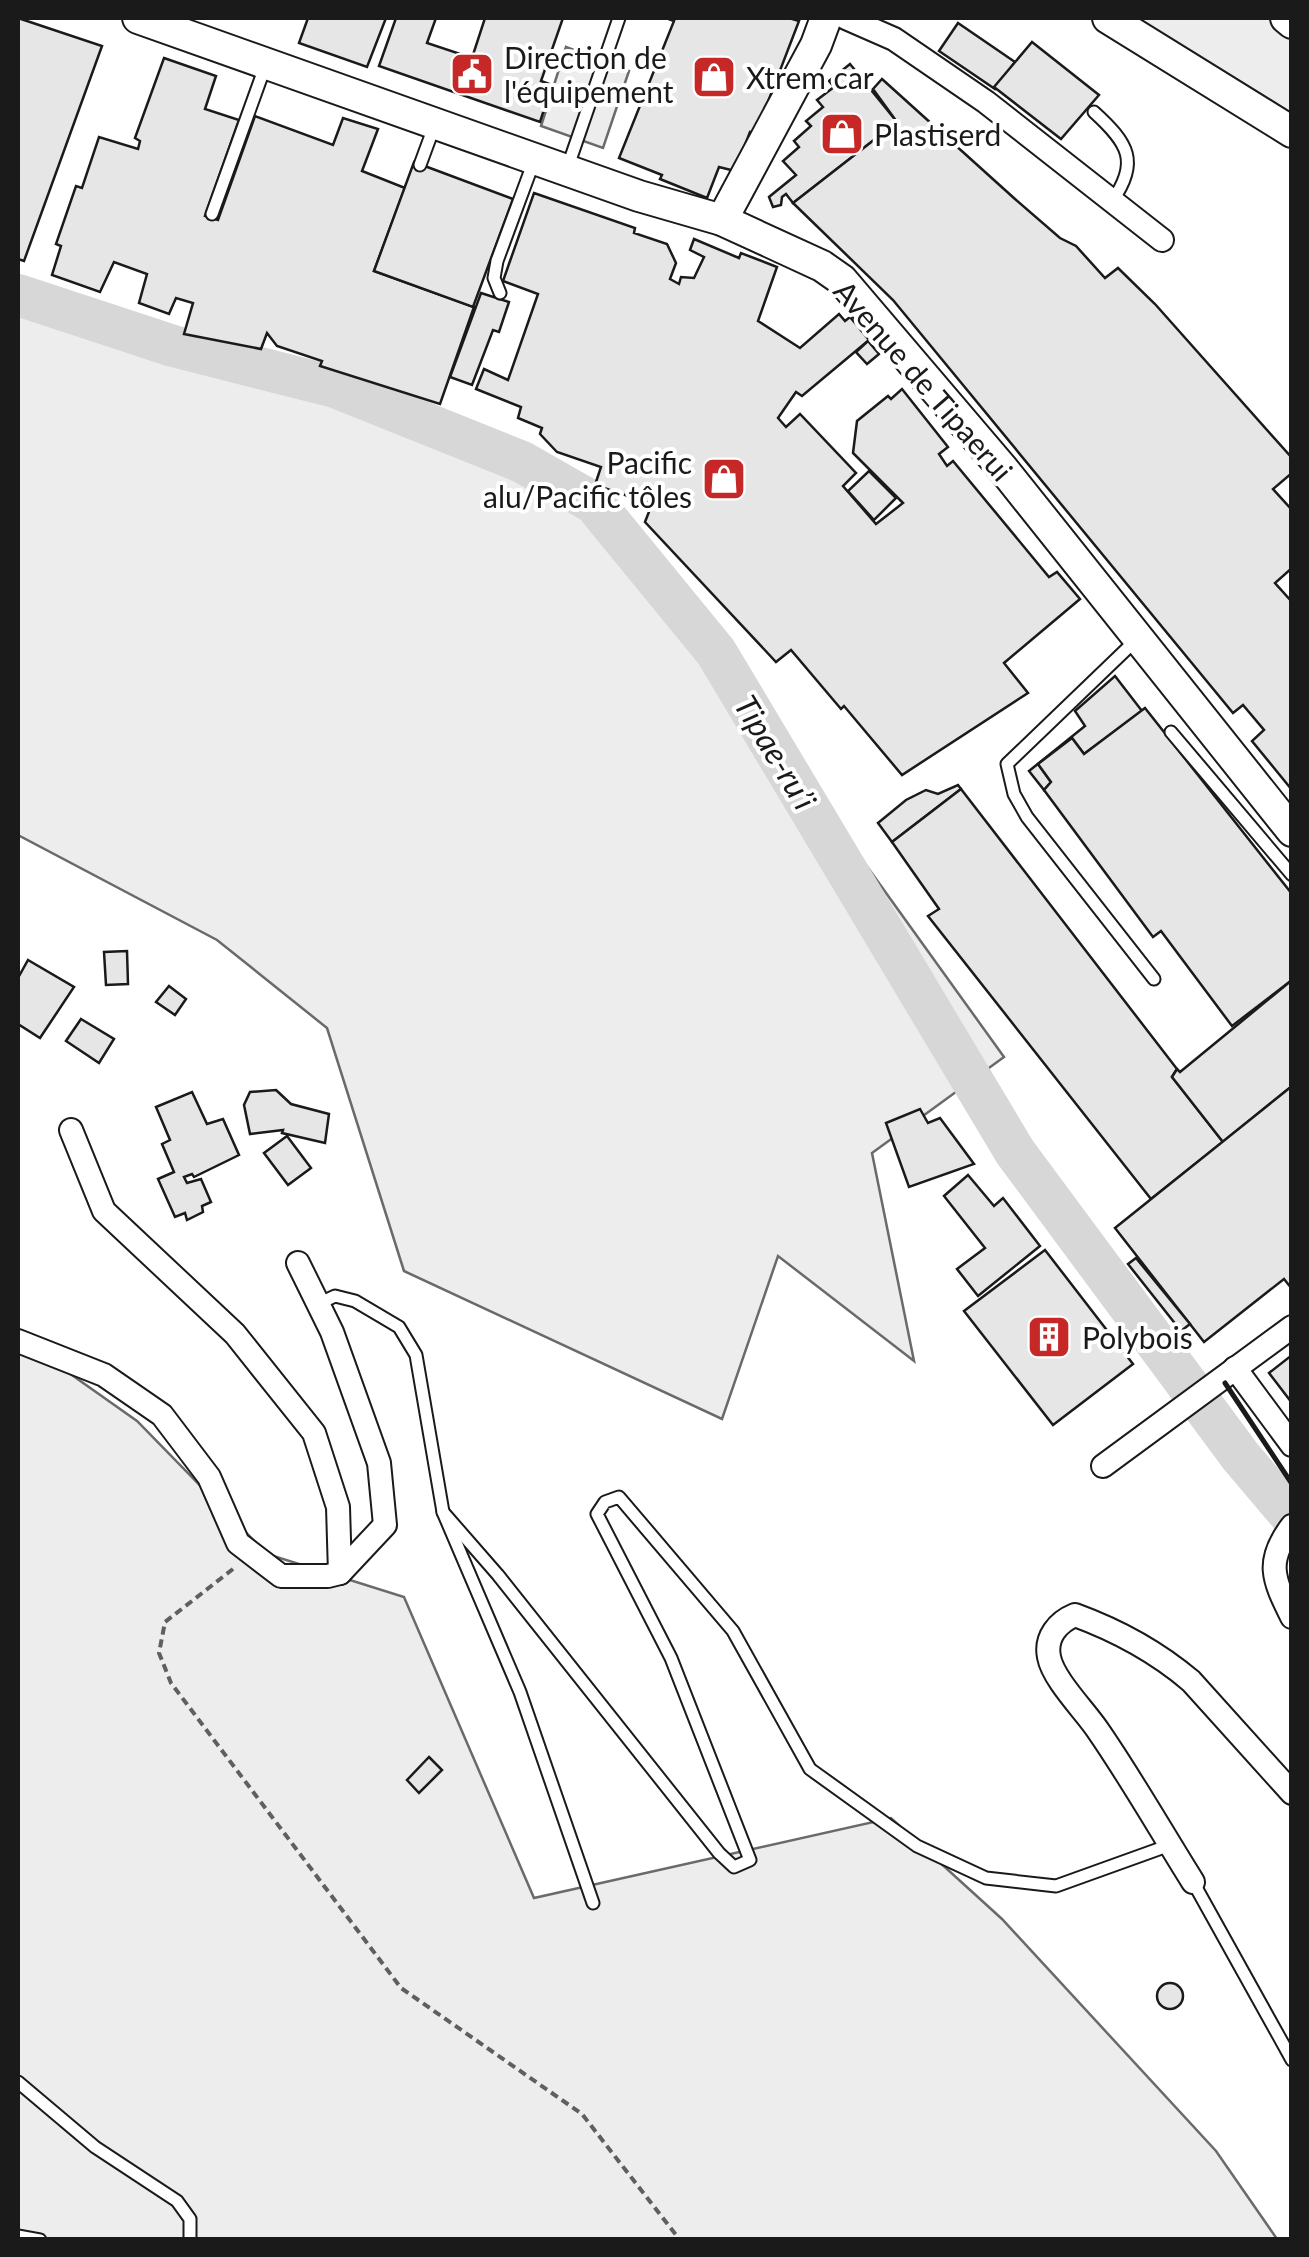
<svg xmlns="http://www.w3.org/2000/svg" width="1309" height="2257" viewBox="0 0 1309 2257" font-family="Lato,sans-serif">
<rect width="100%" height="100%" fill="#fff"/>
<g fill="#ededed" stroke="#6a6a6a" stroke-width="2.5">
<path d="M 1108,18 L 1291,18 L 1291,134 Z"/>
<path d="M 566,47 L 629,71 L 603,148 L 541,126 Z"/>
<path d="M 18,311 L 330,394 L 473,444 L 602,519 L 713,629 L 763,697 L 825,808 L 1004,1057 L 872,1153 L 914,1361 L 778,1256 L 722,1419 L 404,1271 L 327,1028 L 217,940 L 18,835 Z"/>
<path d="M 18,1337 L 137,1421 L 267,1554 L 404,1597 L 534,1898 L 891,1818 L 1002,1919 L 1216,2151 L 1277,2239 L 18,2239 Z"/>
</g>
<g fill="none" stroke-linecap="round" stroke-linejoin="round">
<path stroke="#d7d7d7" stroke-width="42" d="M 18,295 L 173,346 L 335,387 L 522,462 L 594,503 L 716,652 L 1015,1152 L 1241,1457 L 1292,1517"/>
</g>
<g fill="#e6e6e6" stroke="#1a1a1a" stroke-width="2.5">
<path d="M 18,18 L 102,46 L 24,261 L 18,259 Z"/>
<path d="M 308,18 L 386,18 L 367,67 L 299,43 Z"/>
<path d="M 396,18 L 436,18 L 427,43 L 472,58 L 485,18 L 563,18 L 541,81 L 552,85 L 540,122 L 379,66 Z"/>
<path d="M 666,18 L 789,18 L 799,21 L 756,133 L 750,132 L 735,171 L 719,167 L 707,198 L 660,179 L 662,175 L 619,158 L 674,21 Z"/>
<path d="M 958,23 L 1015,62 L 995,89 L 939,51 Z"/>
<path d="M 1032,42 L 1099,95 L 1061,139 L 994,87 Z"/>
<path d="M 164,58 L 216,76 L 205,109 L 239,120 L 205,216 L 218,220 L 255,116 L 333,145 L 343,118 L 378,129 L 362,171 L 405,188 L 374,271 L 474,307 L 440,404 L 320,366 L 322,361 L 277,346 L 267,333 L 261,349 L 184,334 L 193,303 L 176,298 L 169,314 L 139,303 L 147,274 L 114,262 L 100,292 L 52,275 L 61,246 L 56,244 L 76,186 L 82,188 L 99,137 L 138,149 L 140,141 L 135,138 Z"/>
<path d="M 850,64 L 897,122 L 793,203 L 786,194 L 782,197 L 781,205 L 773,207 L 769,197 L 796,175 L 783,161 L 799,147 L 794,141 L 811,126 L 806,121 L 823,107 L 817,100 L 834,87 L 829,81 Z"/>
<path d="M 882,79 L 1015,199 L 1060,238 L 1076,246 L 1105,278 L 1118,268 L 1155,304 L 1292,458 L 1292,473 L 1273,489 L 1292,510 L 1292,568 L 1275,583 L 1292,602 L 1292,790 L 1252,741 L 1264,730 L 1243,705 L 1233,713 L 893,300 L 793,203 L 897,122 L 873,89 Z"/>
<path d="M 414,162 L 513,199 L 473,307 L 374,271 Z"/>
<path d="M 534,193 L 635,228 L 634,233 L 667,244 L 676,263 L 670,279 L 679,284 L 681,277 L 694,278 L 704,257 L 690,250 L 694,239 L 739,258 L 741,253 L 777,267 L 758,321 L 800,348 L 839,314 L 845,321 L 850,317 L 869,340 L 802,396 L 796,392 L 778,418 L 786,427 L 800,414 L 856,473 L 843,486 L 876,524 L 903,503 L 853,453 L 857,421 L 888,396 L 891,399 L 902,389 L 948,447 L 939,454 L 947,466 L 953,461 L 1049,577 L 1057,572 L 1080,599 L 1004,663 L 1028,693 L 902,775 L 844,706 L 841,709 L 791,650 L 776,662 L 645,522 L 652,504 L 595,485 L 601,467 L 557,452 L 540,434 L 542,428 L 518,418 L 521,407 L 476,389 L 484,369 L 508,380 L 538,294 L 503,281 Z"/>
<path d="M 481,293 L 509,302 L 499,332 L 493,330 L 472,385 L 450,377 Z"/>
<path d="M 868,341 L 879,354 L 867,364 L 856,352 Z"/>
<path d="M 869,471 L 896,498 L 874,520 L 848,491 Z"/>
<path d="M 1115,676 L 1142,711 L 1084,754 L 1072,738 L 1038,764 L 1051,782 L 1044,790 L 1029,771 L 1085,726 L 1075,711 Z"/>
<path d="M 1145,708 L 1292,894 L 1292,980 L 1232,1026 L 1161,931 L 1153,937 L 1044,790 L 1051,782 L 1038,764 L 1072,738 L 1084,754 Z"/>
<path d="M 958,785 L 961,789 L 892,842 L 878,823 L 906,800 L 926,790 L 938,794 Z"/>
<path d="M 961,789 L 1177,1069 L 1172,1077 L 1223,1142 L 1151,1199 L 928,916 L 939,909 L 892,842 Z"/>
<path d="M 127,951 L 128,984 L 106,985 L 104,952 Z"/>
<path d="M 28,960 L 74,987 L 40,1038 L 18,1024 L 18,978 Z"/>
<path d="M 1292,980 L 1292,1086 L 1223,1142 L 1172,1077 L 1177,1069 L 1180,1072 Z"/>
<path d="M 169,986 L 186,999 L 175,1015 L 156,1002 Z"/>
<path d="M 81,1019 L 114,1039 L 99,1063 L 66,1041 Z"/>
<path d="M 1292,1086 L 1292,1289 L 1284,1279 L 1204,1342 L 1115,1228 Z"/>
<path d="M 276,1090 L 291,1104 L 329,1114 L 325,1143 L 282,1133 L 283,1130 L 250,1134 L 244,1105 L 250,1092 Z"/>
<path d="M 192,1092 L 207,1124 L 223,1119 L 239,1155 L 194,1177 L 192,1174 L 184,1177 L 187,1183 L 201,1179 L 211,1202 L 202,1206 L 203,1212 L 187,1220 L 185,1213 L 175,1217 L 158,1179 L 174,1172 L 162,1144 L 170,1140 L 156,1107 Z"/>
<path d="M 920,1109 L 928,1123 L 940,1118 L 974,1164 L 909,1187 L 886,1123 Z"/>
<path d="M 287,1136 L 311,1168 L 288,1185 L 264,1153 Z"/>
<path d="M 968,1175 L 994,1206 L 1003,1198 L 1040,1246 L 978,1296 L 957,1269 L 985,1248 L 944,1196 Z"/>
<path d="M 1045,1250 L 1133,1364 L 1053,1425 L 964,1311 Z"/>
<path d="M 1136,1258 L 1190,1324 L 1181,1331 L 1128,1264 Z"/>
<path d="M 1292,1355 L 1292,1403 L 1269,1373 Z"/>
<path d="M 429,1757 L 442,1770 L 419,1793 L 407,1780 Z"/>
<circle cx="1170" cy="1996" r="13"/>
</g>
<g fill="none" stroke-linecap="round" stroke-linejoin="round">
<defs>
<g id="lane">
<path d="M 1094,112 C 1128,143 1140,162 1112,201"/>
<path d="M 420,165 L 434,127"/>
<path d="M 567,169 L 619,18"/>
<path d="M 212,214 L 265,67"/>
<path d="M 500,293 L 494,278 L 497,261 L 534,161"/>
<path d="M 1135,641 L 1007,764 L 1014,794 L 1027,817 L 1154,979"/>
<path d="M 1171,732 L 1292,875"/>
<path d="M 318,1304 L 335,1296 L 355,1301 L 399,1327 L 416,1355 L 443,1512 L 520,1692 L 593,1903"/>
<path d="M 443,1512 L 498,1575 L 719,1853 L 734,1867 L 750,1860 L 671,1658 L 597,1514 L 605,1502 L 619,1497 L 733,1631 L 810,1769 L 917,1846 L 986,1878 L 1056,1886 L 1170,1845"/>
<path d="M 1193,1882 L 1292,2060"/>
<path d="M 18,2082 L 95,2147 L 177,2201 L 190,2219 L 190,2240"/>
<path d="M 18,2236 L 40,2240"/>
</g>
<g id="street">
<path d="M 846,18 L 894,39 L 986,102 L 1162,240"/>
<path d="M 71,1130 L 104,1211 L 235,1334 L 314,1433 L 338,1507 L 340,1573"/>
<path d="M 18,1341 L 104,1375 L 162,1415 L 209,1477 L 238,1543 L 281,1576 L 328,1576 L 340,1573 L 385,1525 L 379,1463 L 332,1332 L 298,1263"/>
<path d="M 1235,1368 L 1292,1445"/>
<path d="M 1103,1466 L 1292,1327"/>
<path d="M 1292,1526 C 1265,1561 1273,1579 1292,1617"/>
<path d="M 1193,1882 C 1161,1831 1131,1778 1097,1729 C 1084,1710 1053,1679 1049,1657 C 1045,1637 1058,1622 1075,1615 C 1116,1630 1158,1653 1191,1681 L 1292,1793"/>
</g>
<g id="secondary">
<path d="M 138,18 L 639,196 L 722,220 L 822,266 L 842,280 L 1004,470 L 1292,831"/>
<path d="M 1108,18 L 1292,132"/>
<path d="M 1286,18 L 1292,23"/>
<path d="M 722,220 L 816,45 L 826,18"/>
</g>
</defs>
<use href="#lane" stroke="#1a1a1a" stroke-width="15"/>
<use href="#street" stroke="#1a1a1a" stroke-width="26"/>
<use href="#secondary" stroke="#1a1a1a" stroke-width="34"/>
<path stroke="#5f5f5f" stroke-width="4" stroke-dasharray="8 5" stroke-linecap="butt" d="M 233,1569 L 165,1622 L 159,1653 L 171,1683 L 401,1988 L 582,2114 L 680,2240"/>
<use href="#lane" stroke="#fff" stroke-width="11"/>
<use href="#street" stroke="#fff" stroke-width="22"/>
<use href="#secondary" stroke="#fff" stroke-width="30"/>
<path stroke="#1a1a1a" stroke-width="5" d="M 1225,1383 L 1292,1484"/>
</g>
<defs>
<symbol id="civic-square" viewBox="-11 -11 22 22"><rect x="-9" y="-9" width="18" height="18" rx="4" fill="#c62828" stroke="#fff"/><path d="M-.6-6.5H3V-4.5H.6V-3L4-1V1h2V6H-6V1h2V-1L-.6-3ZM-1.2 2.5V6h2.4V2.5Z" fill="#fff"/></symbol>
<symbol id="shop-square" viewBox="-11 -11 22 22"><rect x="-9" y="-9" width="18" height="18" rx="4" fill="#c62828" stroke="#fff"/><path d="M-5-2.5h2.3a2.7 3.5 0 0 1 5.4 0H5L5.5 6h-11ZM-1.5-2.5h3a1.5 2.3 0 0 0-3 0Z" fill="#fff"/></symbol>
<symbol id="building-square" viewBox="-11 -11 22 22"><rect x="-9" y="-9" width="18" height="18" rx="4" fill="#c62828" stroke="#fff"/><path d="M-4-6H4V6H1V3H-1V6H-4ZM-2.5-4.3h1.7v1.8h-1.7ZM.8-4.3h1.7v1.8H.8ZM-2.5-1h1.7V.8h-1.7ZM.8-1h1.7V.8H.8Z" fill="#fff"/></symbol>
</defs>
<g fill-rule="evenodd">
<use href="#civic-square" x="447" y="49" width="50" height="50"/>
<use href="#shop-square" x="689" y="52" width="50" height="50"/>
<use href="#shop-square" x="817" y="109" width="50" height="50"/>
<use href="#shop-square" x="699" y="454" width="50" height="50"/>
<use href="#building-square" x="1024" y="1312" width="50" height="50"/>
</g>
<g text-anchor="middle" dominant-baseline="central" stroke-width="8" stroke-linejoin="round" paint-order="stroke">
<g font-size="30" fill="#1a1a1a" stroke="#fff" text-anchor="start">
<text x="504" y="57">Direction de<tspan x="504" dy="34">l'équipement</tspan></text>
<text x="746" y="77">Xtrem car</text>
<text x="874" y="134">Plastiserd</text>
<text x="692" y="462" text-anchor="end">Pacific<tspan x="692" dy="34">alu/Pacific tôles</tspan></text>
<text x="1082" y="1337">Polybois</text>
</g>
<g font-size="30" fill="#1a1a1a" stroke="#fff">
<text transform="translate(924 380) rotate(49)">Avenue de Tipaerui</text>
</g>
<g font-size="32" font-style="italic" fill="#1a1a1a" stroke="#fff">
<text transform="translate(776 752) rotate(59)">Tipae-ru’i</text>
</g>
</g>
<rect width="1309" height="2257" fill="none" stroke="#1a1a1a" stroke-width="40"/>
</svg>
